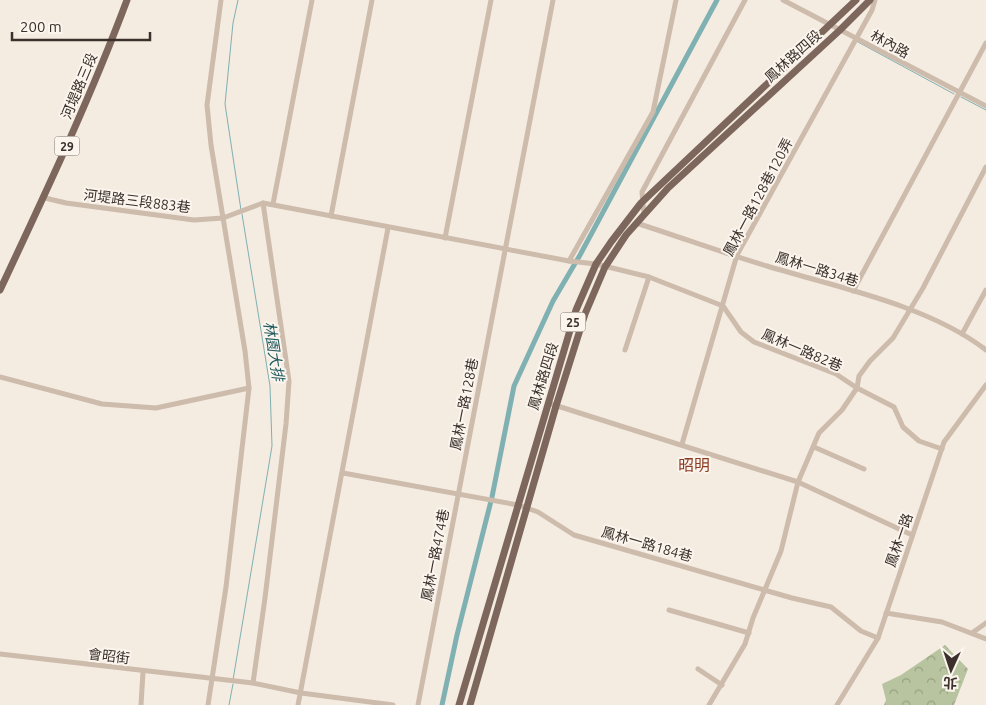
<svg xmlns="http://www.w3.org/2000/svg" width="986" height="705" viewBox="0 0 986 705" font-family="Ubuntu,'Noto Sans TC',sans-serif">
<defs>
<pattern id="forest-crowns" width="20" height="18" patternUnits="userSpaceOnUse" patternTransform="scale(1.25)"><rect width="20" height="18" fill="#b8c4a0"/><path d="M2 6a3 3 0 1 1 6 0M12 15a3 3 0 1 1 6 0" fill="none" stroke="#97a083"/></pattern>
</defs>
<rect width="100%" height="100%" fill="#f4ebe1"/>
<path fill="url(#forest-crowns)" d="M 945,645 L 968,669 L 954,705 L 884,705 L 886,700 L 882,684 L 901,675 Z"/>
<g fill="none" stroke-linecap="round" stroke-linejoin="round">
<g stroke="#7fb0b2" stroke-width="1">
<path d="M 238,0 L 233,23 L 225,104 L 241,210"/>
<path d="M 858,42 L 954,94"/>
<path d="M 961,97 L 986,110"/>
<path d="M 233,680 L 272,446 L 270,386 L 242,214"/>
<path d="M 229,705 L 233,684"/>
</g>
<path stroke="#7fb0b2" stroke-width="5" d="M 442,705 L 457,635 L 492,497 L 514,386 L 553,301 L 580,255 L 717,0"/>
<g stroke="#cdbbac" stroke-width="5">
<path d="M 783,0 L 986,106"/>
<path d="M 45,198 L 66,203 L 194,220 L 223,218 L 263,203 L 569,261 L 596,264 L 649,277 L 723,306 L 741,332 L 754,342 L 836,374 L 857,388 L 894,407 L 903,427 L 919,441 L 942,449"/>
<path d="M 273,204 L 312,0"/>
<path d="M 644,214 L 642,192 L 745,0"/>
<path d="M 331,216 L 372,0"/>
<path d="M 636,223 C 680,237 723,253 767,266 C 836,287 928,305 986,350"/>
<path d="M 445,238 L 491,0"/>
<path d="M 569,261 L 653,112 L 676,0"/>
<path d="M 853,291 L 986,43"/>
<path d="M 962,334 L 986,290"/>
<path d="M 625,350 L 649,277"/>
<path d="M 0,377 L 102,404 L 156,408 L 249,388"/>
<path d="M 548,403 L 798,482 L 912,535"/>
<path d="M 682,444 L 737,255 L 872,10 L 875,0"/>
<path d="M 814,447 L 864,469"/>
<path d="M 343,473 L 518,505 L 538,512 L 574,535 L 792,598 L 831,607 L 861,631 L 878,638"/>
<path d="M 669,610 L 749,633"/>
<path d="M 886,613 L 942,622 L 986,639"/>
<path d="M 972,633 L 986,623"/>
<path d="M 0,654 L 253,683 L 301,693 L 393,705"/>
<path d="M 698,669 L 722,685"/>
<path d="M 253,683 L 265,598 L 286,424 L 289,381 L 263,203"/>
<path d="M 141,705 L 143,672"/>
<path d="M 208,705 L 226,587 L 249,388 L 245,351 L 211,145 L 207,105 L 221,0"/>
<path d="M 298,705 L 388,228"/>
<path d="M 418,705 L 553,0"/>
<path d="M 709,705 L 745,644 L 753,618 L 781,551 L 798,482 L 819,433 L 842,410 L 857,388 L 859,376 L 870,361 L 893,338 L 923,288 L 986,167"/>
<path d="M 837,705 L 878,638 L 944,442 L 986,385"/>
</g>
<g stroke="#7d675c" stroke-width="7">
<path d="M 0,290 C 45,194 90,99 127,0"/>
<path d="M 459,705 L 576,310 L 596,264 L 611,242 L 641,203 L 856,0"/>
<path d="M 470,705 L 556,406 L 585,314 L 605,267 L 626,235 L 668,188 L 840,30 L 870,0"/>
</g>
</g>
<g text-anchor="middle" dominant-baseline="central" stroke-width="4" stroke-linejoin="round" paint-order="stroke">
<g fill="#fbf5ee" stroke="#756b66" stroke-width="1">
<rect x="54.5" y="136.5" width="25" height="19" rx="4"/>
<rect x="560.5" y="312.5" width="25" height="19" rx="4"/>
</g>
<g font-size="12" font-weight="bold" fill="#3b302b">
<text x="67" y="146">29</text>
<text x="573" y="322">25</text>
</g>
<g font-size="14" fill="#3b302b" stroke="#fbf5ee">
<text transform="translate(890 44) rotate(29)">林內路</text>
<text transform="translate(793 56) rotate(-42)">鳳林路四段</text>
<text transform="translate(79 86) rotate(-67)">河堤路三段</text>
<text transform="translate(758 197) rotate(-62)">鳳林一路128巷120弄</text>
<text transform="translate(137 201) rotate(7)">河堤路三段883巷</text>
<text transform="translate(817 269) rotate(17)">鳳林一路34巷</text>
<text transform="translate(802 350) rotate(23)">鳳林一路82巷</text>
<text transform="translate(543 376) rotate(-73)">鳳林路四段</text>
<text transform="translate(464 404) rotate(-79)">鳳林一路128巷</text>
<text transform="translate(899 540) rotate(-71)">鳳林一路</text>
<text transform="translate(647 544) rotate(16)">鳳林一路184巷</text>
<text transform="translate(435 555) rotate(-79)">鳳林一路474巷</text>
<text transform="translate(109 656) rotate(7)">會昭街</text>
</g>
<g font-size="15" font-style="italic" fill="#1f5a5e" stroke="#fbf5ee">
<text transform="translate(274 351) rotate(81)">林園大排</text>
</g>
<g font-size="16" fill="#8c3b22" stroke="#fbf5ee">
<text x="694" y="465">昭明</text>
</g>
</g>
<g transform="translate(951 670) rotate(183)" stroke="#fbf5ee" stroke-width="4" paint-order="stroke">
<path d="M0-4L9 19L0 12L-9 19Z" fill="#3b302b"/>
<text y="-8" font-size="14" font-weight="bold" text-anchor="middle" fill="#3b302b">北</text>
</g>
<path d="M12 32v8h138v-8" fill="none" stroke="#3b302b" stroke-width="2.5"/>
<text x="20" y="32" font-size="15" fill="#3b302b" stroke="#fbf5ee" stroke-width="4" paint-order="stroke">200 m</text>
</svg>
